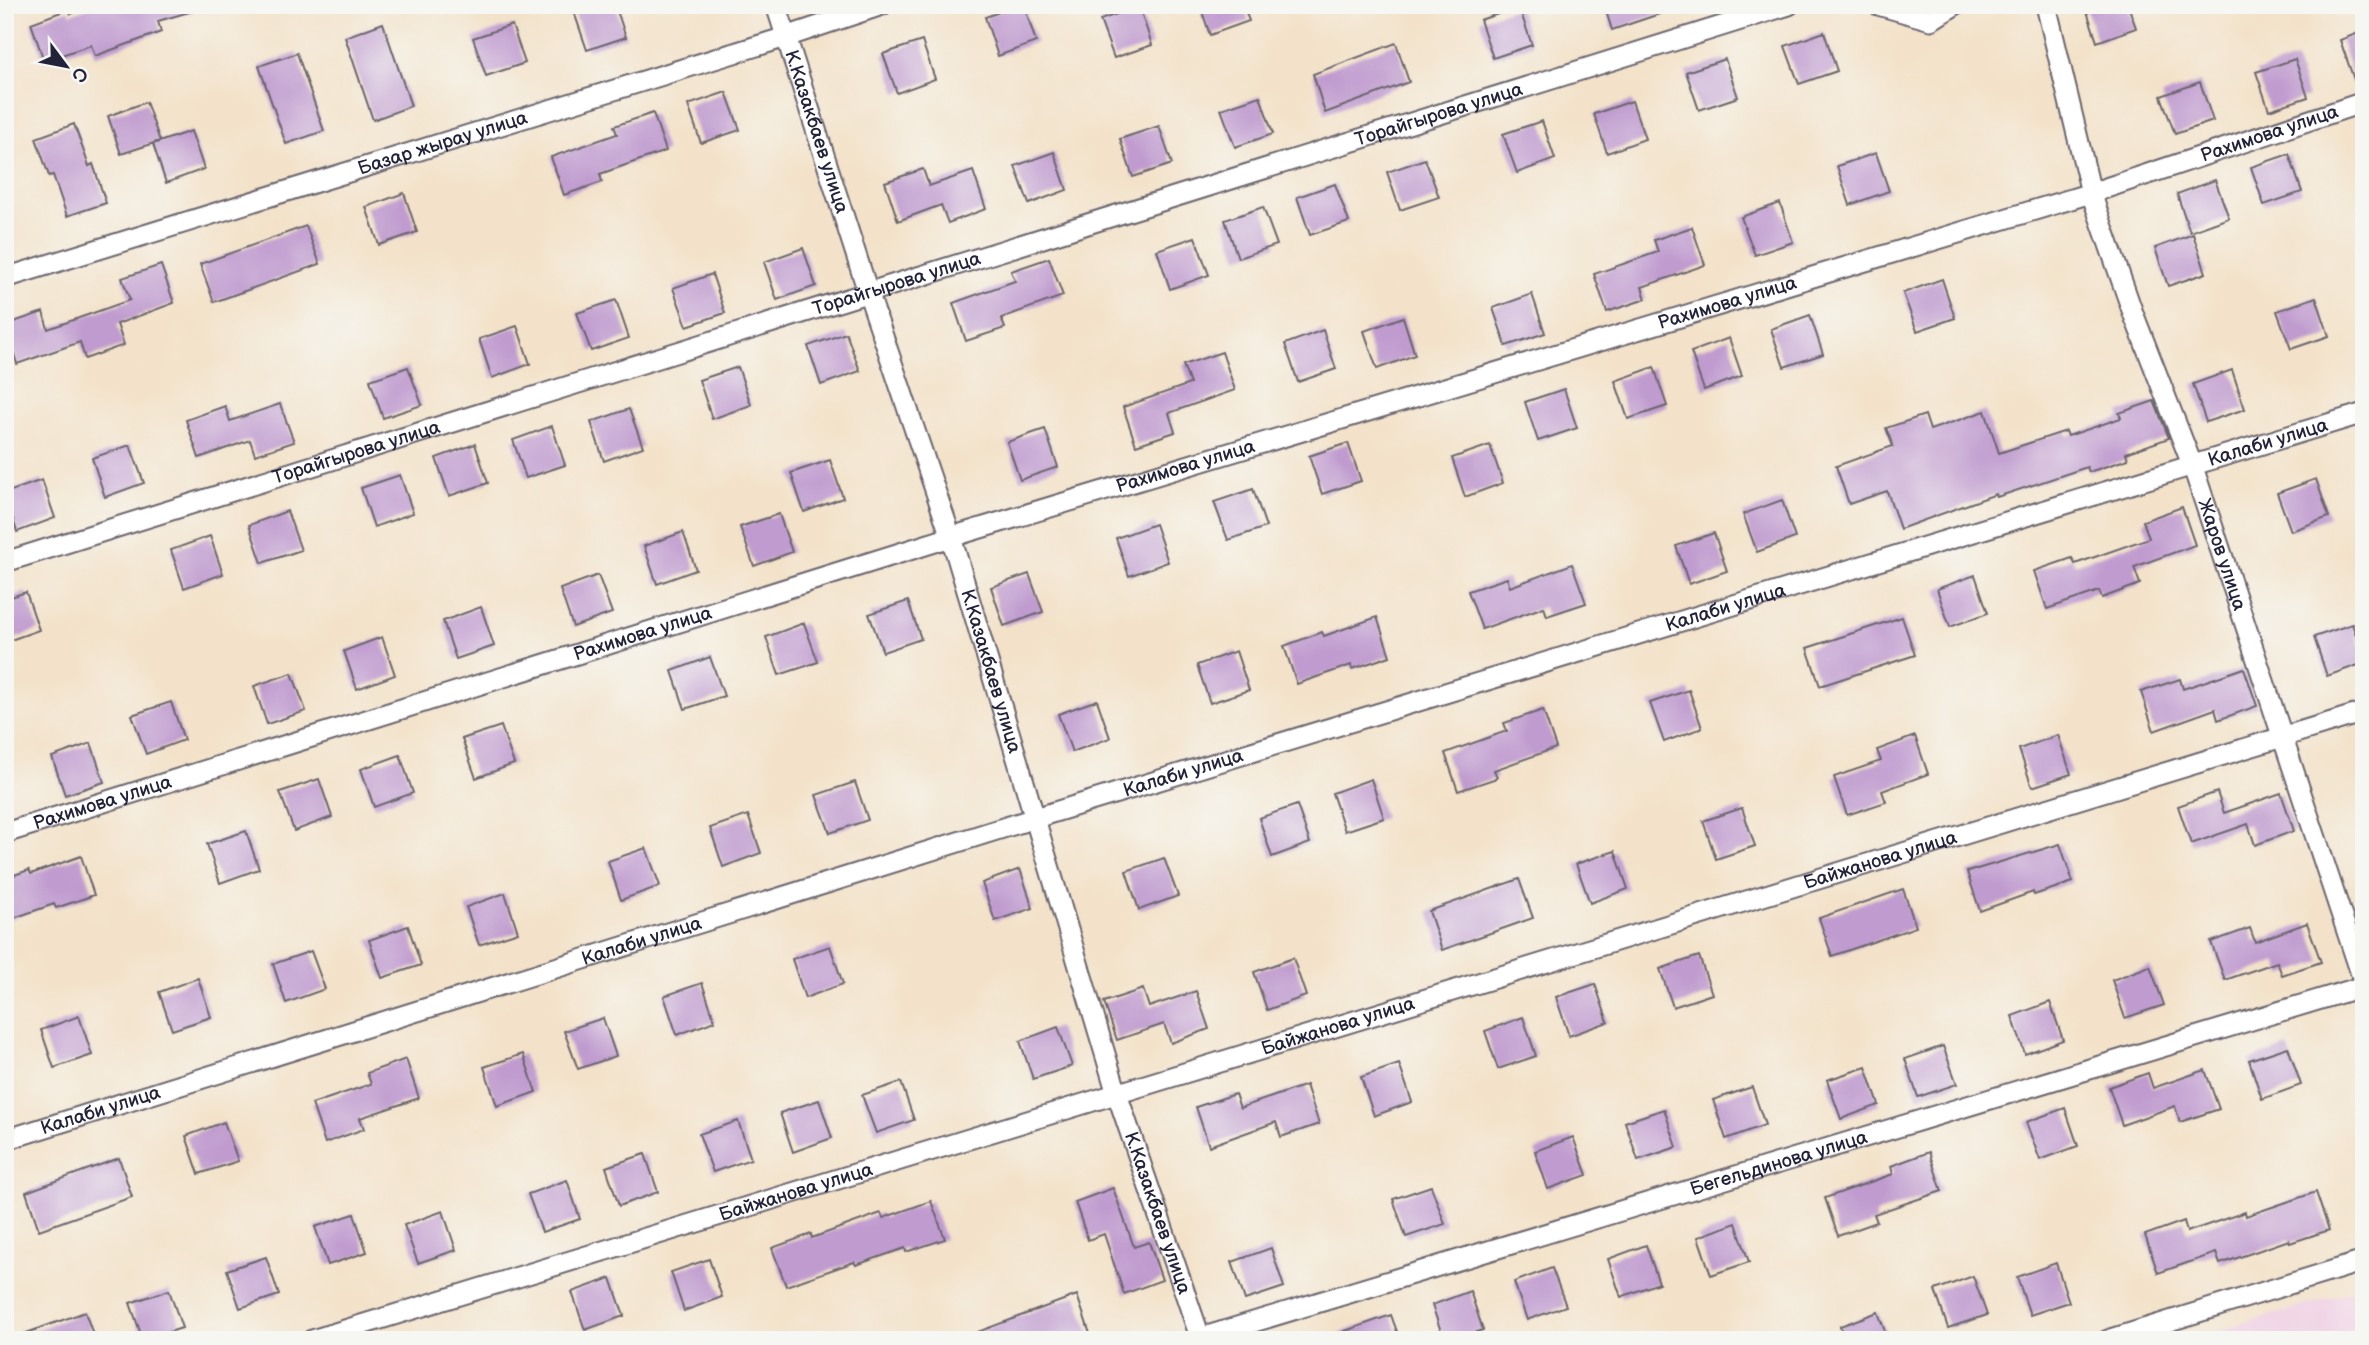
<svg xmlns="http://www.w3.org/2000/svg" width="2369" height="1345" viewBox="0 0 2369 1345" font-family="'Balsamiq Sans',sans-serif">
<rect width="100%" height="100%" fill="#f6f6f2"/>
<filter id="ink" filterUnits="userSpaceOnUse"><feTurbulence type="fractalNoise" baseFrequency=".0143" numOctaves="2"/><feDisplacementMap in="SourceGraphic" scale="14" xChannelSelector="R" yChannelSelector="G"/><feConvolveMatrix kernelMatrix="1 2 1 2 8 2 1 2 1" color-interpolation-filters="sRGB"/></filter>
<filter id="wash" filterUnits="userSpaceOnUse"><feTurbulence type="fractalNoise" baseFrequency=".00686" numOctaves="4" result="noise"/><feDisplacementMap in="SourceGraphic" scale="28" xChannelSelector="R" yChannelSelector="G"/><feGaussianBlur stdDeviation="1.57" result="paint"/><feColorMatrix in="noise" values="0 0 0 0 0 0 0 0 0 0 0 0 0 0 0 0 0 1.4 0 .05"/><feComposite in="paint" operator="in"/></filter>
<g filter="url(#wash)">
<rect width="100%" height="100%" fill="#f3e2c9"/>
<path fill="#f0d0e4" d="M 2364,1287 L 2364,1340 L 2189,1340 Z"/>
<g id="blocks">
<g fill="#c09bcf">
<path d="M 94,5 L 195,5 L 196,10 L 158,21 L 161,32 L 95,56 L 91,45 L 44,61 L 31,23 L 69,9 L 71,14 Z"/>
<path d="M 592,5 L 615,5 L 626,37 L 587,50 L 574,12 Z"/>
<path d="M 1019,5 L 1024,5 L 1036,42 L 998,56 L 985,17 Z"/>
<path d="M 1200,5 L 1243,5 L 1249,21 L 1210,35 Z"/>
<path d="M 1604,5 L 1676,5 L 1677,8 L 1612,30 Z"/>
<path d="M 2085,5 L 2128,5 L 2136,28 L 2097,42 Z"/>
<path d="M 1139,6 L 1152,45 L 1114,58 L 1100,20 Z"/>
<path d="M 1519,7 L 1532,45 L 1493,58 L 1480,20 Z"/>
<path d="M 383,23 L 411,106 L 373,120 L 345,37 Z"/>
<path d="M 512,25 L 525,63 L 486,76 L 473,38 Z"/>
<path d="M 2364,31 L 2364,90 L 2358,91 L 2340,40 Z"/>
<path d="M 1824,32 L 1837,71 L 1799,84 L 1785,46 Z"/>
<path d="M 922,41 L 935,79 L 897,93 L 883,54 Z"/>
<path d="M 1396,43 L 1409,82 L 1325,113 L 1313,74 Z"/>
<path d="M 297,53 L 324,131 L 286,144 L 259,66 Z"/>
<path d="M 1725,59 L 1738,97 L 1699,110 L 1686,72 Z"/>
<path d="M 2295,59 L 2308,97 L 2269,110 L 2256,72 Z"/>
<path d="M 2200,82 L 2213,121 L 2175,134 L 2161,96 Z"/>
<path d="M 726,92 L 740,130 L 701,143 L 688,105 Z"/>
<path d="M 1260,96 L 1273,134 L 1235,147 L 1221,109 Z"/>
<path d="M 1632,101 L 1645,139 L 1607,153 L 1594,114 Z"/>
<path d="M 146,102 L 160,141 L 121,154 L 108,116 Z"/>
<path d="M 653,113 L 666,151 L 600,174 L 602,182 L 564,195 L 551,157 L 617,134 L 614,126 Z"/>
<path d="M 1542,121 L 1555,159 L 1517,173 L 1503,134 Z"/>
<path d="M 74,124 L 89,166 L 93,164 L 106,203 L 67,216 L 53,175 L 49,176 L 36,138 Z"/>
<path d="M 1159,126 L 1172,164 L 1133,177 L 1120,139 Z"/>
<path d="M 191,131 L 204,169 L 166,183 L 153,144 Z"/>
<path d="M 1054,152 L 1067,190 L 1029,204 L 1015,166 Z"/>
<path d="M 1876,153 L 1889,191 L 1850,205 L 1837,166 Z"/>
<path d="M 2289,154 L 2302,192 L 2264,205 L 2251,167 Z"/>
<path d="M 1425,159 L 1439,197 L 1400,210 L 1387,172 Z"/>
<path d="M 923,169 L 929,186 L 973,171 L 986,209 L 948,223 L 941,205 L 898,221 L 885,182 Z"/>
<path d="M 2215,180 L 2229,218 L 2190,232 L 2177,194 Z"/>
<path d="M 1335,184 L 1349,222 L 1310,235 L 1297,197 Z"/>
<path d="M 404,193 L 417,232 L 379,245 L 366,207 Z"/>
<path d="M 1780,203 L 1793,242 L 1755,255 L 1741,217 Z"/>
<path d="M 1263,207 L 1277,245 L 1238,258 L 1225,220 Z"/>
<path d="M 306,226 L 320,264 L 214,302 L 200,264 Z"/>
<path d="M 1692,227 L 1705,265 L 1642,287 L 1646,299 L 1607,312 L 1594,274 L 1658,252 L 1654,240 Z"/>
<path d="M 2193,234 L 2206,273 L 2168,286 L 2155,248 Z"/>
<path d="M 1195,237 L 1209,275 L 1170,289 L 1157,250 Z"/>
<path d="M 803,248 L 816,286 L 777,300 L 764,262 Z"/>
<path d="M 1049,258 L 1063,296 L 1001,318 L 1005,328 L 966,341 L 953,303 L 1015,281 L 1011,271 Z"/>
<path d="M 161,265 L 174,303 L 117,324 L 124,345 L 85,359 L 80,342 L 17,364 L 5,325 L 43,312 L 48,329 L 130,300 L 122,278 Z"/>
<path d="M 712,274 L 725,313 L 687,326 L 673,288 Z"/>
<path d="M 1942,279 L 1955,318 L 1917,331 L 1903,293 Z"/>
<path d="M 1532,294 L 1545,333 L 1506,346 L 1493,308 Z"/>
<path d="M 2316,297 L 2329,336 L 2291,349 L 2277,311 Z"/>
<path d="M 616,300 L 629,338 L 591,351 L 577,313 Z"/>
<path d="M 1810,315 L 1823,354 L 1784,367 L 1771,329 Z"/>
<path d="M 1403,317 L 1415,355 L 1377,369 L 1364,331 Z"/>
<path d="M 517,326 L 530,364 L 492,378 L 479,339 Z"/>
<path d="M 1323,330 L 1336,369 L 1298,382 L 1285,344 Z"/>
<path d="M 846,333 L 860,371 L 821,385 L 808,346 Z"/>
<path d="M 1729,338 L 1742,376 L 1704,390 L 1691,352 Z"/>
<path d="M 1222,352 L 1235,390 L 1169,413 L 1175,432 L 1136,445 L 1123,407 L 1190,384 L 1183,365 Z"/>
<path d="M 408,367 L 422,405 L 383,418 L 370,380 Z"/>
<path d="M 738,367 L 751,405 L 712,419 L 699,380 Z"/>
<path d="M 1654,367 L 1667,406 L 1628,419 L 1615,381 Z"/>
<path d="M 2232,370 L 2245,409 L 2206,422 L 2193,384 Z"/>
<path d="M 1564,389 L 1577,428 L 1538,441 L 1525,402 Z"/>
<path d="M 2154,401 L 2169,438 L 2126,453 L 2128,459 L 2089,472 L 2087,467 L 1997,497 L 1996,494 L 1900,529 L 1887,491 L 1849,504 L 1836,466 L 1893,446 L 1886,428 L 1925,415 L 1930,430 L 1985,411 L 1999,453 L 2066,431 L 2068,436 L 2121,418 L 2119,413 Z"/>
<path d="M 280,404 L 294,442 L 255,455 L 250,440 L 199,458 L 186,420 L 225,406 L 230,421 Z"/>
<path d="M 629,409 L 643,447 L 604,461 L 591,422 Z"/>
<path d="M 552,426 L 565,465 L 526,478 L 513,440 Z"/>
<path d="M 1045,429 L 1058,467 L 1020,480 L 1007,442 Z"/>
<path d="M 1348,443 L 1361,481 L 1322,494 L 1309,456 Z"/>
<path d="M 475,444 L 488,483 L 449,496 L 436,458 Z"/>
<path d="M 130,445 L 144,483 L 105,497 L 92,458 Z"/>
<path d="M 1490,445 L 1503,483 L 1465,497 L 1452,458 Z"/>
<path d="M 830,460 L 843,498 L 804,512 L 791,473 Z"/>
<path d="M 400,475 L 413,513 L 374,527 L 361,488 Z"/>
<path d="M 2316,479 L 2329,517 L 2291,531 L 2277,493 Z"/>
<path d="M 42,480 L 55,518 L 17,532 L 5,493 Z"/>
<path d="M 1253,489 L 1266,527 L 1228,540 L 1214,502 Z"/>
<path d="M 1782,500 L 1795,538 L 1757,552 L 1743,514 Z"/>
<path d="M 2182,507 L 2195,545 L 2134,567 L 2140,584 L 2102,598 L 2099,591 L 2047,609 L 2034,571 L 2072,558 L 2075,564 L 2149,538 L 2143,521 Z"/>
<path d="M 287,511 L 301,550 L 262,563 L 249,525 Z"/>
<path d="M 779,514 L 792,552 L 754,566 L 740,527 Z"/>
<path d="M 1155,524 L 1168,562 L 1129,576 L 1116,538 Z"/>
<path d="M 683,532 L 696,570 L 657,584 L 644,546 Z"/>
<path d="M 1714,533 L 1727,571 L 1689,584 L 1676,546 Z"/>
<path d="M 210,536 L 223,574 L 184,588 L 171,550 Z"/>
<path d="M 1572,564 L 1586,603 L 1547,616 L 1544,607 L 1482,629 L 1468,591 L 1507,578 L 1510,587 Z"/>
<path d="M 1029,574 L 1043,612 L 1004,626 L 991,587 Z"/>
<path d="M 598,575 L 612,613 L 573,627 L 560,589 Z"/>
<path d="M 1975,575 L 1988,613 L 1950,627 L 1937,589 Z"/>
<path d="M 26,592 L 39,630 L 5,642 L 5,599 Z"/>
<path d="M 908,601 L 921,639 L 883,652 L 869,614 Z"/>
<path d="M 481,607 L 494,646 L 456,659 L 443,621 Z"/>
<path d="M 1377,617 L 1390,656 L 1352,669 L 1351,665 L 1297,684 L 1284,646 L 1322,632 L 1324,636 Z"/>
<path d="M 1902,617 L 1915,655 L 1820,686 L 1807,648 Z"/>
<path d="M 804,623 L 818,662 L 779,675 L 766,637 Z"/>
<path d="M 2352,624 L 2364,657 L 2364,663 L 2327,676 L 2314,637 Z"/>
<path d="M 382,637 L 395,675 L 357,689 L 344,651 Z"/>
<path d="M 1236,651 L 1249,690 L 1210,703 L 1197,665 Z"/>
<path d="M 710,657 L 724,696 L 685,709 L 672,671 Z"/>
<path d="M 2244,668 L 2257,706 L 2218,720 L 2215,709 L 2154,731 L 2141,692 L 2180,679 L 2183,689 Z"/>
<path d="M 292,673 L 306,711 L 267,724 L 254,686 Z"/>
<path d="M 1689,690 L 1702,728 L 1664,742 L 1650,703 Z"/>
<path d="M 1097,700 L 1110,738 L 1072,752 L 1058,714 Z"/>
<path d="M 171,702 L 184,740 L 146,754 L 132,715 Z"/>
<path d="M 1543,710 L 1556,748 L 1494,770 L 1497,778 L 1458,791 L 1445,753 L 1507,731 L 1504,723 Z"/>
<path d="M 501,726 L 514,764 L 476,778 L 462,739 Z"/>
<path d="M 2058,735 L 2071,774 L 2032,787 L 2019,749 Z"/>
<path d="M 1915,736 L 1928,774 L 1882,791 L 1886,802 L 1847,815 L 1834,777 L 1881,761 L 1877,750 Z"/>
<path d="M 91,743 L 104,782 L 65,795 L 52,757 Z"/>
<path d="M 400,755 L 413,793 L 374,807 L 361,769 Z"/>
<path d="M 319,779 L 332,817 L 294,831 L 280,792 Z"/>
<path d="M 1371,779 L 1384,818 L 1345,831 L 1332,793 Z"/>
<path d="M 855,782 L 868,820 L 830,833 L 816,795 Z"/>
<path d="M 2217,792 L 2224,813 L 2281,793 L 2294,831 L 2255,845 L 2248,824 L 2191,844 L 2178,806 Z"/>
<path d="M 1297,805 L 1310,843 L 1272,857 L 1259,818 Z"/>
<path d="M 1742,808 L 1755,846 L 1716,859 L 1703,821 Z"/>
<path d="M 748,815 L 761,853 L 723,867 L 710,828 Z"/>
<path d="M 246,831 L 259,869 L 220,883 L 207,844 Z"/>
<path d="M 2060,844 L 2073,882 L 2034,895 L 2033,892 L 1980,911 L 1967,872 Z"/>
<path d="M 646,848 L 660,886 L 621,900 L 608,861 Z"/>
<path d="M 1615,851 L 1628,889 L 1590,903 L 1576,864 Z"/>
<path d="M 81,856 L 94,895 L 56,908 L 54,904 L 5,921 L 5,878 L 29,870 L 31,874 Z"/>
<path d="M 1164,858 L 1178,896 L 1139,910 L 1126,871 Z"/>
<path d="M 1020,869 L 1033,908 L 995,921 L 982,883 Z"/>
<path d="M 1519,879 L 1533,918 L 1442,950 L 1429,911 Z"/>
<path d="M 1903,889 L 1916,927 L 1832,956 L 1819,918 Z"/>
<path d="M 505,893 L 518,932 L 479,945 L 466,907 Z"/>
<path d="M 2307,923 L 2321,962 L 2282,975 L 2277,962 L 2225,980 L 2211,942 L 2250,928 L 2255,942 Z"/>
<path d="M 408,926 L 421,965 L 382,978 L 369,940 Z"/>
<path d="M 830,946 L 843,984 L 805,998 L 792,959 Z"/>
<path d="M 311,951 L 325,989 L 286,1003 L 273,964 Z"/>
<path d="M 1699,956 L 1712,994 L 1673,1007 L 1660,969 Z"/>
<path d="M 1293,958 L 1306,996 L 1267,1010 L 1254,972 Z"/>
<path d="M 2150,966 L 2164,1005 L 2125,1018 L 2112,980 Z"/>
<path d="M 198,978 L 211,1017 L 172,1030 L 159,992 Z"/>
<path d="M 702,983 L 715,1021 L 677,1035 L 664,996 Z"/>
<path d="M 1595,984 L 1608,1022 L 1569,1036 L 1556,997 Z"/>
<path d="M 1143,989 L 1149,1007 L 1196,991 L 1209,1029 L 1171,1043 L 1164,1024 L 1117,1040 L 1104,1002 Z"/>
<path d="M 2050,1002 L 2063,1040 L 2025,1054 L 2012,1016 Z"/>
<path d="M 79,1016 L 92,1055 L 54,1068 L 41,1030 Z"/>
<path d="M 1523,1017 L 1536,1056 L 1498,1069 L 1485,1031 Z"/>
<path d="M 603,1018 L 616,1056 L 578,1069 L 564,1031 Z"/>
<path d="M 1058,1027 L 1072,1066 L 1033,1079 L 1020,1041 Z"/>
<path d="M 1943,1046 L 1957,1084 L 1918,1097 L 1905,1059 Z"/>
<path d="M 2288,1047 L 2301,1085 L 2262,1099 L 2249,1060 Z"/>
<path d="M 523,1054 L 536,1092 L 497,1106 L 484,1067 Z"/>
<path d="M 406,1059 L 419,1098 L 360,1118 L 364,1129 L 325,1143 L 312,1104 L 371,1084 L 367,1073 Z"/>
<path d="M 1399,1064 L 1412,1102 L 1374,1116 L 1361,1077 Z"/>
<path d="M 1866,1067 L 1879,1105 L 1841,1119 L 1827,1080 Z"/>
<path d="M 2205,1070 L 2219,1109 L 2180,1122 L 2175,1106 L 2122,1125 L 2109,1087 L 2148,1073 L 2153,1088 Z"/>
<path d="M 901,1082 L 914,1120 L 876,1133 L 862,1095 Z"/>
<path d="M 1306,1085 L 1319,1124 L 1281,1137 L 1276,1122 L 1209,1146 L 1196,1107 L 1235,1094 L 1240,1108 Z"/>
<path d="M 1752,1087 L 1765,1125 L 1726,1139 L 1713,1100 Z"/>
<path d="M 819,1100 L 832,1138 L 793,1152 L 780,1113 Z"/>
<path d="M 2065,1108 L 2078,1146 L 2040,1160 L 2026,1122 Z"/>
<path d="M 1664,1109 L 1677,1147 L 1638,1160 L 1625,1122 Z"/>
<path d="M 738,1121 L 751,1159 L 713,1172 L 699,1134 Z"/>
<path d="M 224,1122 L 238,1161 L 199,1174 L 186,1136 Z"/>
<path d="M 1573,1137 L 1587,1175 L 1548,1189 L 1535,1151 Z"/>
<path d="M 1929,1152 L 1942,1191 L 1874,1214 L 1877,1222 L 1838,1236 L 1825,1198 L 1893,1174 L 1891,1166 Z"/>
<path d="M 645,1154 L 658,1192 L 619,1206 L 606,1167 Z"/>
<path d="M 119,1158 L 132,1197 L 39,1230 L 26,1192 Z"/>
<path d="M 567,1180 L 580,1219 L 542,1232 L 528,1194 Z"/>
<path d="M 1431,1186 L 1445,1224 L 1406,1237 L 1393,1199 Z"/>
<path d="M 1113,1188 L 1134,1247 L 1149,1242 L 1162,1280 L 1124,1294 L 1104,1234 L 1088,1240 L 1075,1202 Z"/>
<path d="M 2316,1192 L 2329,1230 L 2290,1243 L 2289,1240 L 2220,1264 L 2216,1253 L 2158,1273 L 2145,1235 L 2184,1221 L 2187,1232 L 2245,1212 L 2246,1216 Z"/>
<path d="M 931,1201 L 945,1239 L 906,1252 L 905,1248 L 856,1265 L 854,1262 L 786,1286 L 772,1248 L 811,1234 L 812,1238 L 881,1213 L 883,1218 Z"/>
<path d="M 443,1211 L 456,1250 L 418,1263 L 404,1225 Z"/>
<path d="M 354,1214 L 367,1252 L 328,1265 L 315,1227 Z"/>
<path d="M 1736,1223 L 1749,1262 L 1711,1275 L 1698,1237 Z"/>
<path d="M 1646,1245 L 1659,1283 L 1621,1297 L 1608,1259 Z"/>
<path d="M 1271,1248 L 1284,1287 L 1245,1300 L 1232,1262 Z"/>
<path d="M 266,1257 L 279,1295 L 240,1308 L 227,1270 Z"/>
<path d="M 709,1259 L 722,1297 L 684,1311 L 671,1272 Z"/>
<path d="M 2056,1263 L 2069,1302 L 2030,1315 L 2017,1277 Z"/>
<path d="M 1552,1268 L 1566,1306 L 1527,1320 L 1514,1282 Z"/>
<path d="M 1973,1276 L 1987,1315 L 1948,1328 L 1935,1290 Z"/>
<path d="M 611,1278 L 624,1316 L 585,1330 L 572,1292 Z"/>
<path d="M 169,1290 L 182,1328 L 143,1340 L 130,1303 Z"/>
<path d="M 1470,1291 L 1483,1330 L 1455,1340 L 1444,1340 L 1432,1305 Z"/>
<path d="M 1077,1295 L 1090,1334 L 1073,1340 L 965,1340 L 964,1337 Z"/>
<path d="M 85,1312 L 95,1340 L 15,1340 L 15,1337 Z"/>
<path d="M 1878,1312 L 1888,1340 L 1845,1340 L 1840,1326 Z"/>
<path d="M 1391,1315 L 1400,1340 L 1328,1340 L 1328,1337 Z"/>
</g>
</g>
</g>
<g filter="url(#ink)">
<use href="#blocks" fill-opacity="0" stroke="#6b656d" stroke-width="2"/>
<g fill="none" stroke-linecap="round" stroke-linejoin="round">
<defs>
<g id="street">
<path id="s1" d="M 776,5 L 868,292 L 951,537 L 1117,1094 L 1201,1340"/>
<path d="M 1878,5 L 1931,20 L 1955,5"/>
<path id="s2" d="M 2046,5 L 2091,193 L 2133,313 L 2193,467 L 2364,983"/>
<path id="s3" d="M 5,278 L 786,37 L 882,5"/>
<path id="s4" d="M 5,562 L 1789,5"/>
<path id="s5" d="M 5,833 L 951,537 L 2091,193 L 2364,102"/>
<path id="s6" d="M 5,1140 L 1035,818 L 2364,413"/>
<path id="s7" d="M 312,1340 L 2364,712"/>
<path id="s8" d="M 1194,1340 L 2364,986"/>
<path d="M 2108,1340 L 2364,1261"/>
</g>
</defs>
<use href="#street" stroke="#6b656d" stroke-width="23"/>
<use href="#street" stroke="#fff" stroke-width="19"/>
</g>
</g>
<g text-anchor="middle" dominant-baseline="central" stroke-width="5" stroke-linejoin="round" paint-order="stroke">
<g font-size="19" fill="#22223b" stroke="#f6f6f2">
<text stroke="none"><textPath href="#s4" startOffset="1502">Торайгырова улица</textPath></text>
<text stroke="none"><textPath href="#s1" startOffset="133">К.Казакбаев улица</textPath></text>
<text stroke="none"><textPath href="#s5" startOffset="2370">Рахимова улица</textPath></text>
<text stroke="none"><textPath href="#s3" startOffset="458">Базар жырау улица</textPath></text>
<text stroke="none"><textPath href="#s4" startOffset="934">Торайгырова улица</textPath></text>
<text stroke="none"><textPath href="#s5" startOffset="1802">Рахимова улица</textPath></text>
<text stroke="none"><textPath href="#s6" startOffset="2368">Калаби улица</textPath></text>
<text stroke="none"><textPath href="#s4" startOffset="368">Торайгырова улица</textPath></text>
<text stroke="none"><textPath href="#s5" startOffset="1236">Рахимова улица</textPath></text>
<text stroke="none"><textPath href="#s2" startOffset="578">Жаров улица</textPath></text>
<text stroke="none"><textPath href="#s6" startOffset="1801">Калаби улица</textPath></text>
<text stroke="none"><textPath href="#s5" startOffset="668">Рахимова улица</textPath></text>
<text stroke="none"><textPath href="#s1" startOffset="700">К.Казакбаев улица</textPath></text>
<text stroke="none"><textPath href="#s6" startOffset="1234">Калаби улица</textPath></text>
<text stroke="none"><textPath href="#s5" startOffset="102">Рахимова улица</textPath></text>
<text stroke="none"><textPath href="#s7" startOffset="1640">Байжанова улица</textPath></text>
<text stroke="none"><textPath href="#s6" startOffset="667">Калаби улица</textPath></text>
<text stroke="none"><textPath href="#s7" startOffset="1073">Байжанова улица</textPath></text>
<text stroke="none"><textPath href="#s6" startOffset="100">Калаби улица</textPath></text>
<text stroke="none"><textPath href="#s8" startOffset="611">Бегельдинова улица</textPath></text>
<text stroke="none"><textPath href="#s7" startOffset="506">Байжанова улица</textPath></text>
<text stroke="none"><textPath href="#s1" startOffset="1267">К.Казакбаев улица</textPath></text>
</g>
</g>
<rect width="2369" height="1345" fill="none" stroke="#f6f6f2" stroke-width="28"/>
<g transform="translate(66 66) rotate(122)" stroke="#f6f6f2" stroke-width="5" paint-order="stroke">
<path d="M0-5L12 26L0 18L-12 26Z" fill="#22223b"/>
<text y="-10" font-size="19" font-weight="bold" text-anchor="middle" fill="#22223b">С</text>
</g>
</svg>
